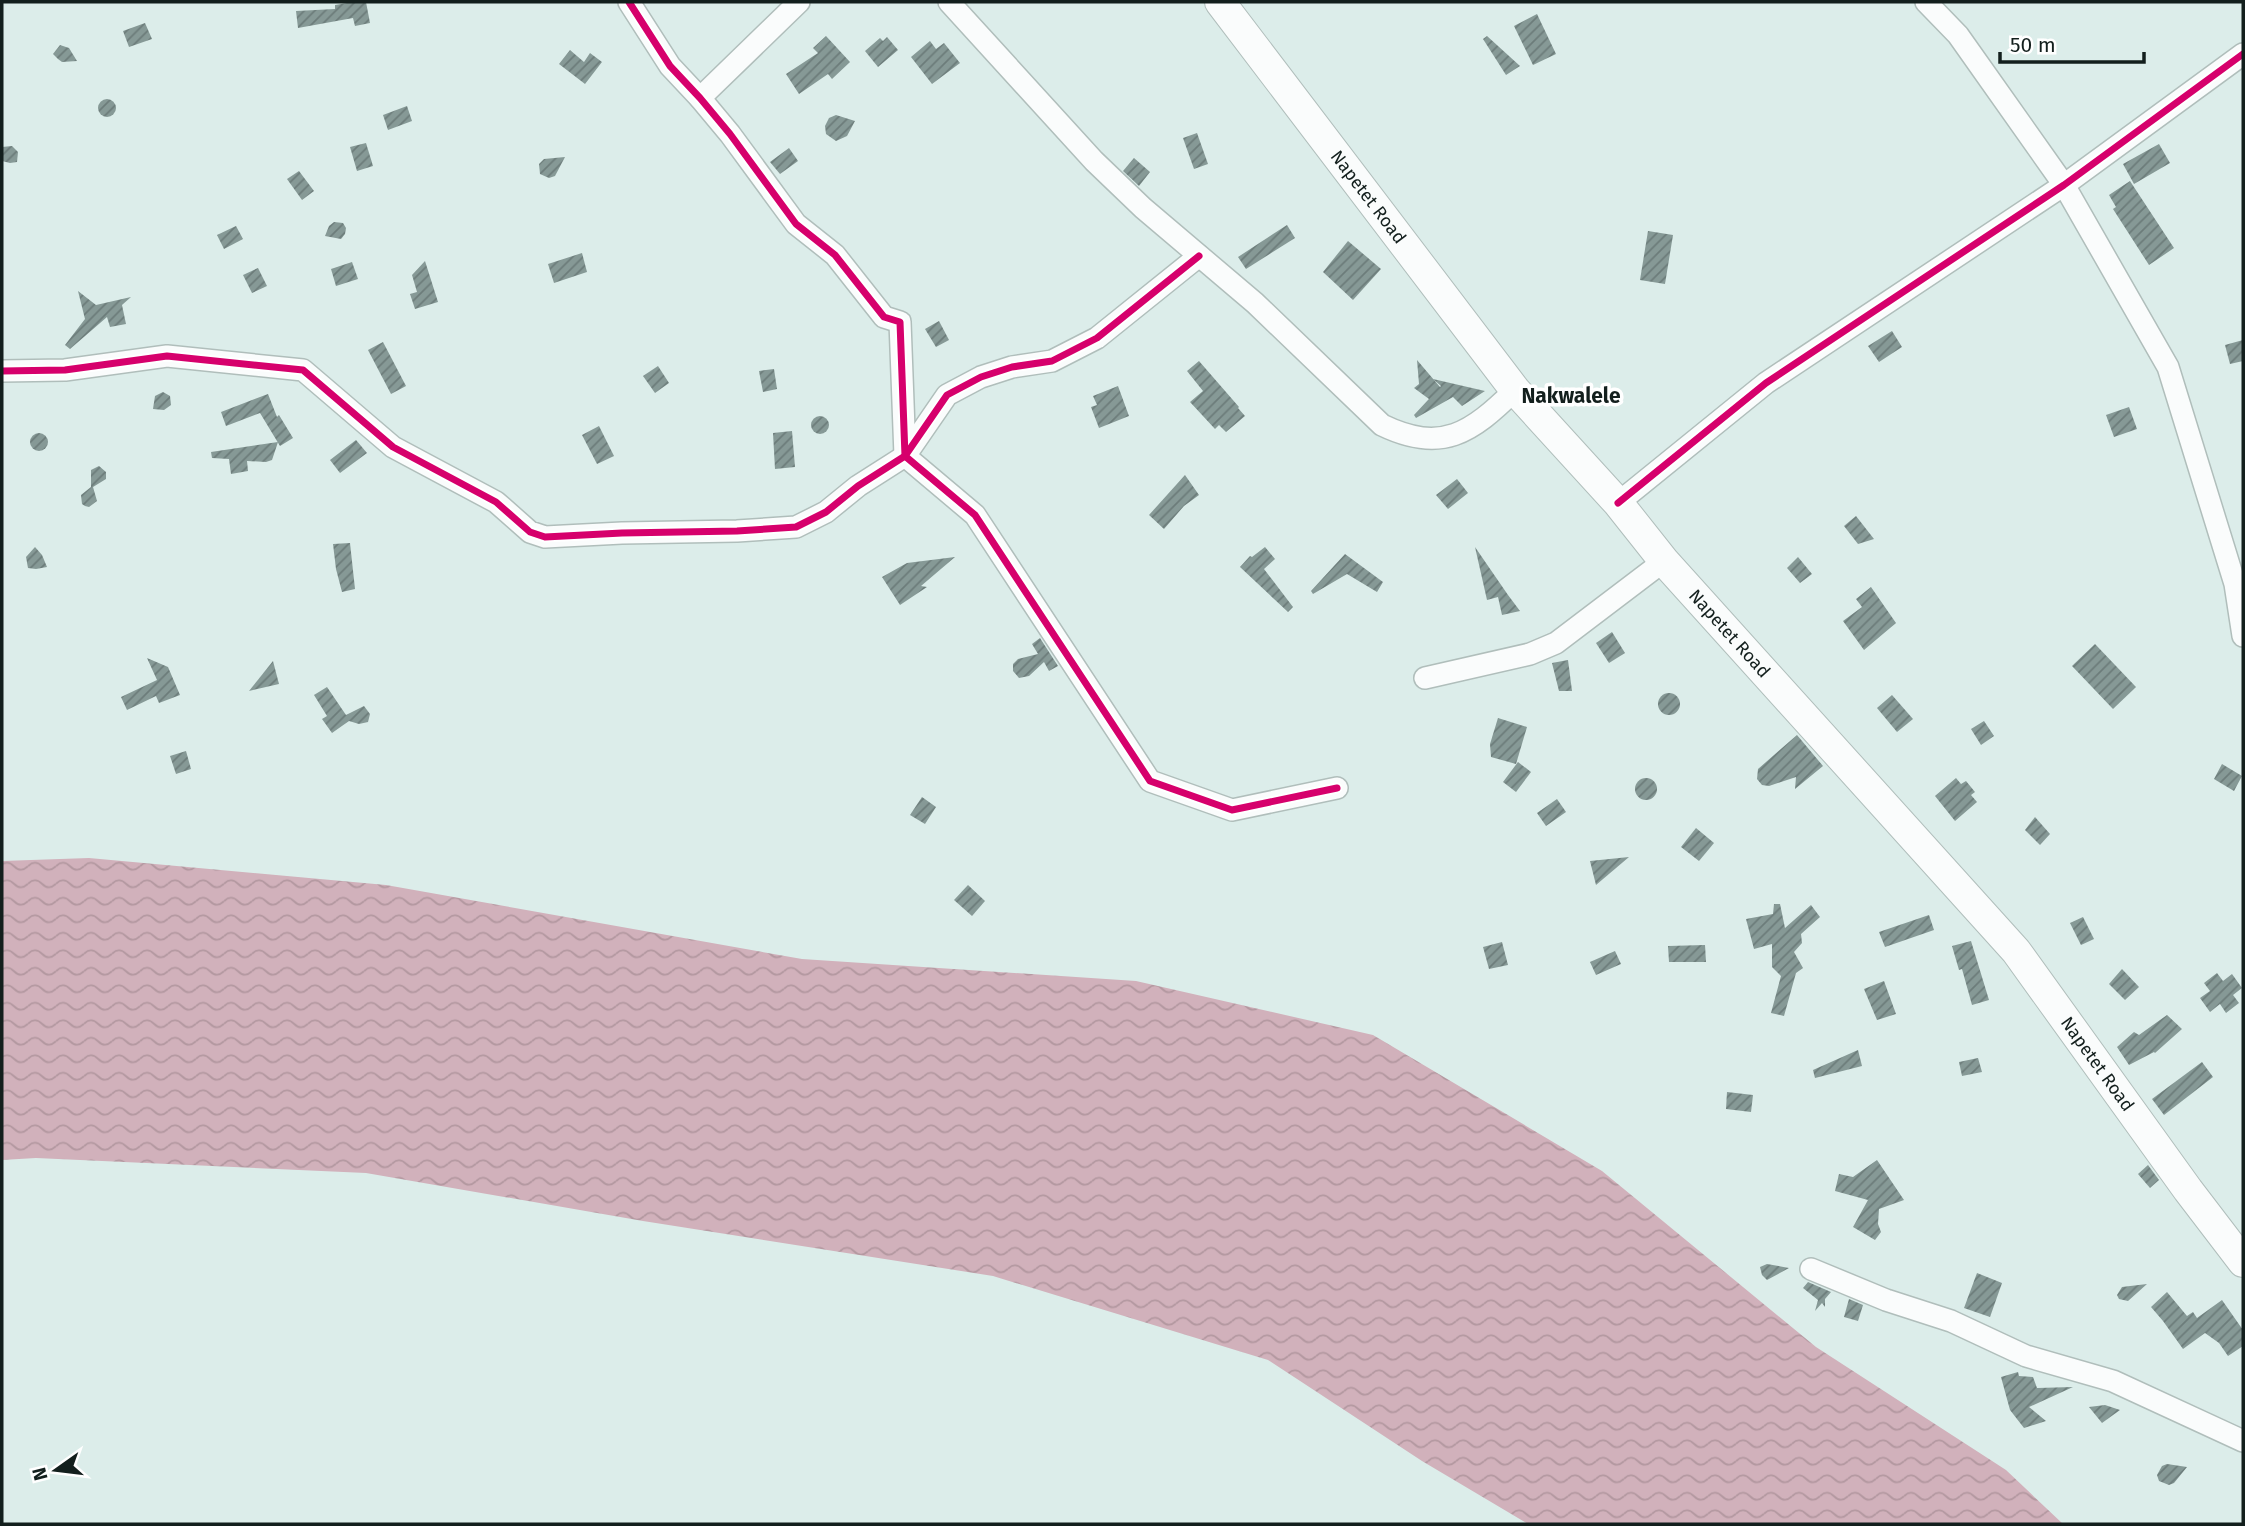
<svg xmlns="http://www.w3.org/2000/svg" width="2245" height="1526" viewBox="0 0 2245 1526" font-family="'Fira Sans',sans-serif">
<defs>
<pattern id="water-waves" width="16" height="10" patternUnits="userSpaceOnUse" patternTransform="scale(1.75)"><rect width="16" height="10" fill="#d1b1bb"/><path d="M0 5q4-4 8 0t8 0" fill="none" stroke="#b398a0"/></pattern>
<pattern id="building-hatch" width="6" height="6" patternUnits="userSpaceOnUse" patternTransform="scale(1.75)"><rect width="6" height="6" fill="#869996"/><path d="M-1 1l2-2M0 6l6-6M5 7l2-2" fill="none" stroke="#6c7c7a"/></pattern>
</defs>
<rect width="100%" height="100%" fill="#dcedea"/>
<path fill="url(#water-waves)" d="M 89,858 L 386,885 L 802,959 L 1136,981 L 1373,1035 L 1602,1171 L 1816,1347 L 2006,1470 L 2063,1524 L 1528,1524 L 1422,1461 L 1268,1360 L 993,1276 L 643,1221 L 366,1173 L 36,1158 L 2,1160 L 2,861 Z"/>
<g fill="url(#building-hatch)">
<path d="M 353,2 L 366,2 L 370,23 L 355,26 L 353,18 L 298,28 L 296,11 L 335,9 L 335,5 Z"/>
<path d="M 1537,14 L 1556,54 L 1533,65 L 1514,26 Z"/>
<path d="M 145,23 L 152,39 L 129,47 L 123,31 Z"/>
<path d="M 826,36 L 850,62 L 832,79 L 828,74 L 799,94 L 786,74 L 818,53 L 813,48 Z"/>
<path d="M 1487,36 L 1520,66 L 1506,75 L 1483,39 Z"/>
<path d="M 887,37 L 898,50 L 878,67 L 865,51 L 880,38 L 883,41 Z"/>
<path d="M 930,41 L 936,49 L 944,43 L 960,63 L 932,84 L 911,57 Z"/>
<path d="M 60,45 L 69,48 L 77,61 L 62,62 L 58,59 L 53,54 Z"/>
<path d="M 570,50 L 584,62 L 590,53 L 602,62 L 585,84 L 559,64 Z"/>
<circle cx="107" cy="108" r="9"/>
<path d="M 407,106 L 412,121 L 388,130 L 383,115 Z"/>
<path d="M 836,115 L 855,121 L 847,136 L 836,141 L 826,134 L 825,126 L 829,118 Z"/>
<path d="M 1197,133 L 1208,164 L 1194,169 L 1183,138 Z"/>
<path d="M 366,143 L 373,166 L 357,171 L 350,147 Z"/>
<path d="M 2159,144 L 2170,163 L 2134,184 L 2123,164 Z"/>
<path d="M 12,146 L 18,152 L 17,162 L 10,163 L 2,161 L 2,147 Z"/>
<path d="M 789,148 L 798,161 L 780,174 L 770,162 Z"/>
<path d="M 565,157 L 555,176 L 549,178 L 540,174 L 539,164 L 544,159 Z"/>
<path d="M 1134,158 L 1150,172 L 1139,186 L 1123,171 Z"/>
<path d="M 299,171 L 314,191 L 302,200 L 287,179 Z"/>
<path d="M 2130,181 L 2174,248 L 2149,265 L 2113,209 L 2116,207 L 2109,195 Z"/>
<path d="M 334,222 L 343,223 L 346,228 L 345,234 L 341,239 L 325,236 L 329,226 Z"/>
<path d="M 1287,225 L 1295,238 L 1246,269 L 1238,257 Z"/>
<path d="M 236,226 L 243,239 L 224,249 L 217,235 Z"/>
<path d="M 1648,231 L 1673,235 L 1665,284 L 1640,280 Z"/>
<path d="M 1348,241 L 1381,269 L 1353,300 L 1323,272 Z"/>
<path d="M 582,253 L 587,272 L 554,283 L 548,264 Z"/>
<path d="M 425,261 L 438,302 L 415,309 L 410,294 L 417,292 L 412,275 Z"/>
<path d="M 352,262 L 358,279 L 336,286 L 331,269 Z"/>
<path d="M 258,268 L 267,286 L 252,293 L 243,275 Z"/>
<path d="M 78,291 L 96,305 L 131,297 L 122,305 L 126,324 L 110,327 L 107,317 L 70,349 L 65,345 L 85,319 Z"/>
<path d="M 939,321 L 949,340 L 936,347 L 925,329 Z"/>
<path d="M 1892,331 L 1902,347 L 1879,362 L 1868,346 Z"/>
<path d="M 2243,340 L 2243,361 L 2230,364 L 2225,345 Z"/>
<path d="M 383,342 L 406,386 L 391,394 L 368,350 Z"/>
<path d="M 1417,360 L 1440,387 L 1441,386 L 1433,379 L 1485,391 L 1462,406 L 1453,397 L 1416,418 L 1414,415 L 1429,399 L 1414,388 L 1419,384 Z"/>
<path d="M 1199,361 L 1239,407 L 1238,408 L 1245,416 L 1226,432 L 1219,425 L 1215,429 L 1190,402 L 1203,391 L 1187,371 Z"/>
<path d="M 658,366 L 669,383 L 655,393 L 643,376 Z"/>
<path d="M 774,369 L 777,389 L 763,392 L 759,371 Z"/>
<path d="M 1118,386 L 1129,416 L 1099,428 L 1091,407 L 1097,405 L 1093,396 Z"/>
<path d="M 163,392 L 170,396 L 171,405 L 164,410 L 153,409 L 155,396 Z"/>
<path d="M 268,394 L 277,417 L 279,415 L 293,438 L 280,446 L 260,413 L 226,426 L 221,412 Z"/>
<path d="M 2129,407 L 2137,429 L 2114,437 L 2106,415 Z"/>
<circle cx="820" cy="425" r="9"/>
<path d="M 599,426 L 614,456 L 597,464 L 582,435 Z"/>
<path d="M 792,431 L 795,467 L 775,469 L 773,433 Z"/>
<circle cx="39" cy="442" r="9"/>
<path d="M 356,440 L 367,453 L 340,473 L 330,460 Z"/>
<path d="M 278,442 L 272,460 L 266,462 L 247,461 L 248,471 L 231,474 L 229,459 L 212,458 L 211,452 Z"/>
<path d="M 99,466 L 106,472 L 106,479 L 93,487 L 97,501 L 89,507 L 85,506 L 82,504 L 81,495 L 91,487 L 91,470 Z"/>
<path d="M 1185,475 L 1199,495 L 1184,506 L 1164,529 L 1149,515 Z"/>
<path d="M 1457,479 L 1468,493 L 1448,509 L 1436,495 Z"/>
<path d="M 1856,516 L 1874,539 L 1858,544 L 1844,526 Z"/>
<path d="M 350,543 L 355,589 L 342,592 L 336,569 L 333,544 Z"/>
<path d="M 35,547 L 42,555 L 47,567 L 36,569 L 28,568 L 26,557 Z"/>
<path d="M 1265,547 L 1275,559 L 1264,569 L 1293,607 L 1288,612 L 1240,567 L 1250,556 L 1252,557 Z"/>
<path d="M 1475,547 L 1508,595 L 1520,611 L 1502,615 L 1498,597 L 1487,600 Z"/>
<path d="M 1345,554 L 1383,582 L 1377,592 L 1347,574 L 1313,594 L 1311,591 Z"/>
<path d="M 955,557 L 921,586 L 927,587 L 900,605 L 882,577 L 907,563 Z"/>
<path d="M 1798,557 L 1812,574 L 1800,583 L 1787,568 Z"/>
<path d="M 1871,587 L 1896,623 L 1864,650 L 1843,621 L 1862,607 L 1856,599 Z"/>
<path d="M 1612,632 L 1625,653 L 1609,663 L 1596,643 Z"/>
<path d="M 1040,638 L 1058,666 L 1049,671 L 1044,662 L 1029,676 L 1019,678 L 1013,671 L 1013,664 L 1018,659 L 1038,654 L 1032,644 Z"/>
<path d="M 2095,644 L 2136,687 L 2113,709 L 2072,666 Z"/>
<path d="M 147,658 L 168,667 L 180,695 L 159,703 L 156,696 L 127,710 L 121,697 L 157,680 Z"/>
<path d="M 1568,660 L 1572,691 L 1559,691 L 1552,663 Z"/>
<path d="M 273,661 L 279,684 L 249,691 Z"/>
<path d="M 327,687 L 346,715 L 364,706 L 370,714 L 368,722 L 359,724 L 349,721 L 332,733 L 322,719 L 327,716 L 314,695 Z"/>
<circle cx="1669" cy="704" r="11"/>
<path d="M 1892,695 L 1913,719 L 1897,732 L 1877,708 Z"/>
<path d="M 1498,718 L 1527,727 L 1516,764 L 1491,757 L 1490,744 Z"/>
<path d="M 1984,721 L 1994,736 L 1981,745 L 1971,729 Z"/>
<path d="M 1797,735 L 1823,766 L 1795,789 L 1796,777 L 1769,786 L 1762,785 L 1757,779 L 1758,769 Z"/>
<path d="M 186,751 L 191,769 L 176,774 L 170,756 Z"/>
<path d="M 1518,762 L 1531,772 L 1516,792 L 1503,782 Z"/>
<path d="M 2222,764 L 2242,776 L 2234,791 L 2214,779 Z"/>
<circle cx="1646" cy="789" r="11"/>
<path d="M 1956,778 L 1961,784 L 1966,781 L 1975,792 L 1971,795 L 1977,802 L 1955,821 L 1935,796 Z"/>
<path d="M 922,797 L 936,807 L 925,824 L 910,815 Z"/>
<path d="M 1557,799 L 1566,812 L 1546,826 L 1537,813 Z"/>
<path d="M 2035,817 L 2050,834 L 2040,845 L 2025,830 Z"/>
<path d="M 1696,828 L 1714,843 L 1699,861 L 1681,847 Z"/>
<path d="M 1629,857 L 1596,885 L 1590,861 Z"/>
<path d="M 968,885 L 985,901 L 972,916 L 954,900 Z"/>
<path d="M 1774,904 L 1780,904 L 1785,928 L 1811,905 L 1820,917 L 1801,934 L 1802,943 L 1794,952 L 1803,968 L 1796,973 L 1784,1016 L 1771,1013 L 1781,976 L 1772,967 L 1772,944 L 1754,949 L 1746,919 L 1773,914 Z"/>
<path d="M 1929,915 L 1934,930 L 1885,947 L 1879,932 Z"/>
<path d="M 2083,917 L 2094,939 L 2081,945 L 2070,923 Z"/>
<path d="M 1971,941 L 1989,1000 L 1972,1005 L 1962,969 L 1959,970 L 1952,946 Z"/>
<path d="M 1502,942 L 1508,965 L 1489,969 L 1483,947 Z"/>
<path d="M 1705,945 L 1706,962 L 1669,962 L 1668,946 Z"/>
<path d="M 1615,951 L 1621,964 L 1596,975 L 1590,962 Z"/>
<path d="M 2122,969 L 2139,987 L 2125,1000 L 2109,984 Z"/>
<path d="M 2217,973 L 2223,981 L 2232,974 L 2242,988 L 2233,995 L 2239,1003 L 2226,1013 L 2220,1004 L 2210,1012 L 2200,998 L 2210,991 L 2204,983 Z"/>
<path d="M 1884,981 L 1896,1014 L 1877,1020 L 1864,989 Z"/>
<path d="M 2167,1015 L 2182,1029 L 2155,1053 L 2154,1052 L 2129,1065 L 2117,1047 L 2134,1032 L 2139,1035 Z"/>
<path d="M 1858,1050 L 1862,1066 L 1815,1078 L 1813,1070 Z"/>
<path d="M 1978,1058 L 1982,1072 L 1962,1076 L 1959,1062 Z"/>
<path d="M 2202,1062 L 2213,1077 L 2164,1115 L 2152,1099 Z"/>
<path d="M 1727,1092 L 1753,1095 L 1751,1112 L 1726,1109 Z"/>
<path d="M 1877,1160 L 1904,1200 L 1879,1209 L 1878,1224 L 1881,1232 L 1875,1240 L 1853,1227 L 1868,1200 L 1835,1191 L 1839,1174 L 1853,1177 Z"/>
<path d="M 2148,1165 L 2159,1180 L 2150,1188 L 2138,1174 Z"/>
<path d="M 1767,1264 L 1789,1268 L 1767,1280 L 1762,1275 L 1760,1267 Z"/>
<path d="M 1977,1273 L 2002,1283 L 1990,1317 L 1964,1308 Z"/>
<path d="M 1808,1282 L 1831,1292 L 1825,1299 L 1825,1307 L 1822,1303 L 1815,1311 L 1818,1300 L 1803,1288 Z"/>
<path d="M 2147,1284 L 2128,1301 L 2119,1299 L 2117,1295 L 2122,1287 Z"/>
<path d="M 2167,1292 L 2187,1316 L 2193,1312 L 2197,1318 L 2222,1300 L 2243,1330 L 2243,1346 L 2228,1356 L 2219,1343 L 2205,1333 L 2183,1349 L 2163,1321 L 2151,1307 Z"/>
<path d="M 1849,1299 L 1863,1305 L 1858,1321 L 1844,1317 Z"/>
<path d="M 2018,1372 L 2019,1376 L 2033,1377 L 2037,1388 L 2073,1387 L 2029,1407 L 2046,1421 L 2024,1428 L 2010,1410 L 2001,1377 Z"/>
<path d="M 2105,1405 L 2120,1410 L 2102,1423 L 2089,1407 Z"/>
<path d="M 2167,1464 L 2187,1467 L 2174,1483 L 2169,1485 L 2159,1481 L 2157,1475 L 2162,1466 Z"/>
</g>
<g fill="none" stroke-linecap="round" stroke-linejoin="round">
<defs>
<g id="street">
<path d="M 629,2 L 670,66 L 700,98 L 730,134 L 796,224 L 835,255 L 884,317 L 900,322 L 905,456 L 975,515 L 1150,781 L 1232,810 L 1337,788"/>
<path d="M 949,2 L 1094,161 L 1143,208 L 1255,303 L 1382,425 C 1442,454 1471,433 1515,390"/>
<path d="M 1926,2 L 1958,35 L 2064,185 L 2168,367 L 2235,584 L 2243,636"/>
<path d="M 700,98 L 799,2"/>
<path d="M 2,371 L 65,370 L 167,356 L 303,370 L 393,447 L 496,502 L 530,532 L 545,537 L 622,533 L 737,531 L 796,527 L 826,512 L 858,486 L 905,456 L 947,395 L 981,377 L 1012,367 L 1052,361 L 1097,338 L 1199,256"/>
<path d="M 1618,503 L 1766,383 L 2064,185 L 2243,54"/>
<path d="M 1425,678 L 1530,654 L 1556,643 L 1664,561"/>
<path d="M 1811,1269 L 1886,1300 L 1951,1321 L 2026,1356 L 2113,1381 L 2243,1441"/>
</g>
<g id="secondary">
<path id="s1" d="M 1220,2 L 1515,390 L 1618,503 L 1664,561 L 2016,951 L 2188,1190 L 2243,1262"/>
</g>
</defs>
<use href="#street" stroke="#b0bebb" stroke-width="24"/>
<use href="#secondary" stroke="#b0bebb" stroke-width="32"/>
<use href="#street" stroke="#fafcfc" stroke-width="21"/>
<use href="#secondary" stroke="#fafcfc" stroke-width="30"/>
<defs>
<g id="cycleway">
<path d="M 629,2 L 670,66 L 700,98 L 730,134 L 796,224 L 835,255 L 884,317 L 900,322 L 905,456 L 975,515 L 1150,781 L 1232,810 L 1337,788"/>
<path d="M 2,371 L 65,370 L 167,356 L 303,370 L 393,447 L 496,502 L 530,532 L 545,537 L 622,533 L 737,531 L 796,527 L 826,512 L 858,486 L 905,456 L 947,395 L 981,377 L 1012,367 L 1052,361 L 1097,338 L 1199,256"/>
<path d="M 1618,503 L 1766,383 L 2064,185 L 2243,54"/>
</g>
</defs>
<use href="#cycleway" stroke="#fff" stroke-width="11"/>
<use href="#cycleway" stroke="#d6006c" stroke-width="7"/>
</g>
<g text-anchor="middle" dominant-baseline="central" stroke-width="7" stroke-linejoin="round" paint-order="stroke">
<g font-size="18" fill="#131f1d" stroke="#fff">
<text stroke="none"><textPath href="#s1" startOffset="245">Napetet Road</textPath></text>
<text stroke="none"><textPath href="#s1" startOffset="812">Napetet Road</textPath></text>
<text stroke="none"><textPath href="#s1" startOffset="1379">Napetet Road</textPath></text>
</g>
<g font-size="21" font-weight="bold" fill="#131f1d" stroke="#fff">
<text x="1571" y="396">Nakwalele</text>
</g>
</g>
<rect width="2245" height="1526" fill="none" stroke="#131f1d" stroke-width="7"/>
<g transform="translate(56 1470) rotate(256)" stroke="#ffffff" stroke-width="5" paint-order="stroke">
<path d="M0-5L12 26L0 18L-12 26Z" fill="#131f1d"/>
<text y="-10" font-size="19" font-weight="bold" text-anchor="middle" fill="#131f1d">N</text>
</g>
<path d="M2000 52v10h144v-10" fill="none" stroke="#131f1d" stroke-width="3.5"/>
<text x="2010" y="52" font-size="21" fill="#131f1d" stroke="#ffffff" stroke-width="5" paint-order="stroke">50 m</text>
</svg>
